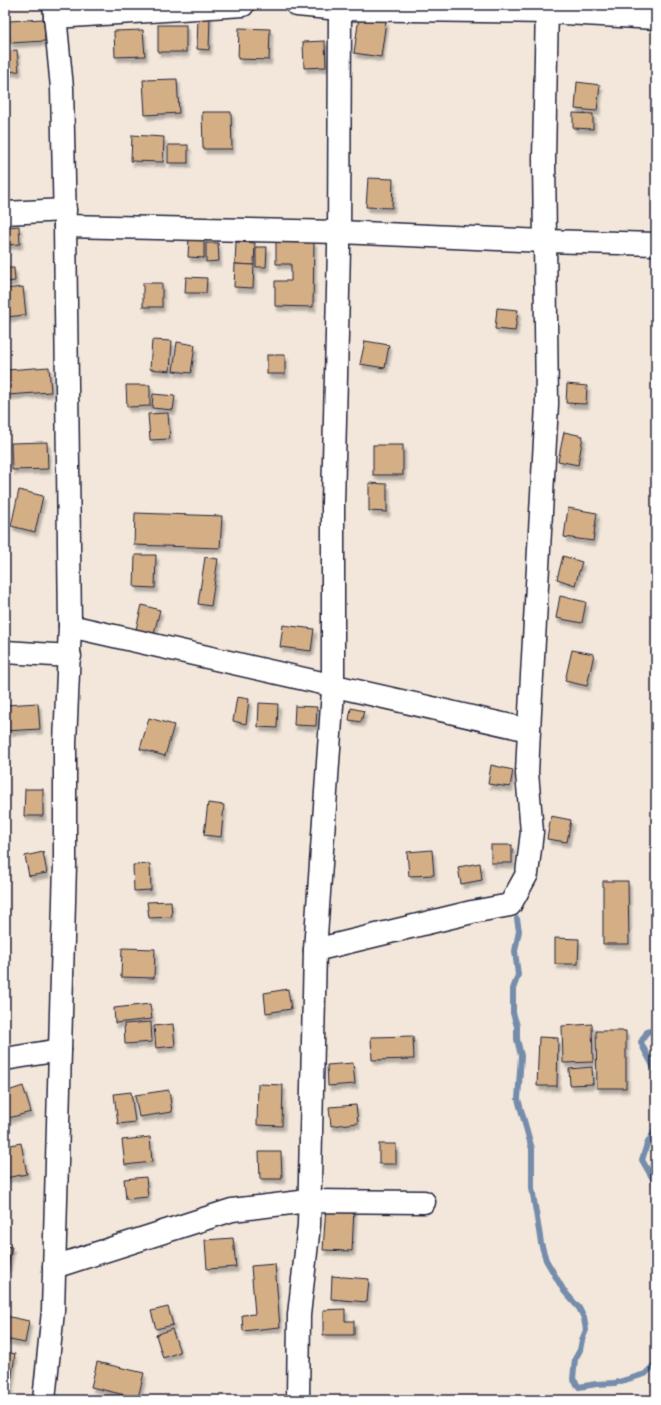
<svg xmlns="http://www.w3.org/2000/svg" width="661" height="1405" viewBox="0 0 661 1405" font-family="Pangolin,sans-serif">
<defs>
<filter id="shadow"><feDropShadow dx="2.5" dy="4.5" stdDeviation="1" flood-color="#0004"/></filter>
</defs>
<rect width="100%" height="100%" fill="#f2e7da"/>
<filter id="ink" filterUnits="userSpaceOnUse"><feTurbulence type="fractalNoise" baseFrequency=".025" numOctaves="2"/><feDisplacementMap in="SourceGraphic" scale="8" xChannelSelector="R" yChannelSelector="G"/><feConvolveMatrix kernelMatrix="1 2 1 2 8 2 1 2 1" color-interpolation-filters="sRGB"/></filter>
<g filter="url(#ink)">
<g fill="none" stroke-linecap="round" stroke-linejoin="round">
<g stroke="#758cab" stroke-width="6">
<path d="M 517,919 L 519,931 L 515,951 L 518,975 L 513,989 L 513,1013 L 517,1026 L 517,1039 L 521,1056 L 518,1099 L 532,1149 L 532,1188 L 541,1243 L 546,1260 L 564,1291 L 579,1308 L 584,1318 L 586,1330 L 582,1340 L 580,1350 L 575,1359 L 573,1379 L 579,1387 L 596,1384 L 615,1383 L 645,1374 L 655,1364 L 656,1345"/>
<path d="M 656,1029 L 647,1032 L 641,1042 C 645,1054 654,1063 656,1075"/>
<path d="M 656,1129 L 647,1144 L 642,1160 L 656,1184"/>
</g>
</g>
<g fill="#d4ae85" stroke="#22223b" filter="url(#shadow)">
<path d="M 198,15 L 210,15 L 209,50 L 197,49 Z"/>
<path d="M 359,17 L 386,21 L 381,57 L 354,53 Z"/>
<path d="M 44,19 L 45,41 L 10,43 L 9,21 Z"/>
<rect x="158" y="25" width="28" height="27"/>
<path d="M 239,28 L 270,29 L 269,60 L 238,59 Z"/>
<path d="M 143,30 L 145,56 L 115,57 L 114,31 Z"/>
<path d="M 325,41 L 326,67 L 304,68 L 303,42 Z"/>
<path d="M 17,50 L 19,71 L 5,72 L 5,51 Z"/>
<path d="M 177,79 L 179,113 L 145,115 L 143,80 Z"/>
<path d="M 577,82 L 600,85 L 597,111 L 575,109 Z"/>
<path d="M 202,112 L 231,112 L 232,149 L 203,149 Z"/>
<path d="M 573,113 L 593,114 L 593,129 L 573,128 Z"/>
<path d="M 132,135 L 164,137 L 163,162 L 131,161 Z"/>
<rect x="168" y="145" width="20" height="18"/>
<path d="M 368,178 L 393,179 L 392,208 L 366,207 Z"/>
<path d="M 19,226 L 20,244 L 7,245 L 7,227 Z"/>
<path d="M 189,234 L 204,236 L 204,258 L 188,257 Z"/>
<path d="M 276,240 L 314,241 L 313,307 L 275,306 L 275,281 L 291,281 L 291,264 L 276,264 Z"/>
<path d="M 236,242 L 255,243 L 254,265 L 235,264 Z"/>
<path d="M 206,243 L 218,243 L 219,261 L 206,262 Z"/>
<path d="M 256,247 L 267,247 L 266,267 L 256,267 Z"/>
<path d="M 235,264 L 254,265 L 253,288 L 234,287 Z"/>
<path d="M 5,268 L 14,268 L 15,281 L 5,282 Z"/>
<path d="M 186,277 L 207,278 L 206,293 L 185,293 Z"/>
<rect x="143" y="283" width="19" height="24"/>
<path d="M 23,287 L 26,315 L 6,317 L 5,289 Z"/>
<path d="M 497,308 L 518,310 L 515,331 L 495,329 Z"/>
<path d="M 152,340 L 172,341 L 170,371 L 150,369 Z"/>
<path d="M 365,341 L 389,345 L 385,368 L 360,364 Z"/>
<path d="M 177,342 L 195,345 L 191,373 L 173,371 Z"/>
<rect x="267" y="355" width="18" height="19"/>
<path d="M 49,367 L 51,392 L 7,395 L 6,370 Z"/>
<path d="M 567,384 L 587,386 L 586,404 L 566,403 Z"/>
<path d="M 126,385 L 150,385 L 150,406 L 127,407 Z"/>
<path d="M 153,394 L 175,396 L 173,410 L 152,408 Z"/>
<path d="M 168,413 L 170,439 L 150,440 L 148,414 Z"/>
<path d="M 564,432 L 583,436 L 578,465 L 558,461 Z"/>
<path d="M 656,437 L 656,457 L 653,457 Z"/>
<path d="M 47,442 L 48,469 L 12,470 L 11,443 Z"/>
<rect x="373" y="445" width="30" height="30"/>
<path d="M 369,483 L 387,484 L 387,512 L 369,511 Z"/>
<path d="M 19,490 L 43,496 L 35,532 L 11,526 Z"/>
<path d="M 568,508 L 597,513 L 593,541 L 564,537 Z"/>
<path d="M 135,513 L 222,516 L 220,548 L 134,545 Z"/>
<path d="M 135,555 L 156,555 L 155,588 L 134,587 Z"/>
<path d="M 563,556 L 582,562 L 575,585 L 557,579 Z"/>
<path d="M 205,557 L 218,559 L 211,606 L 198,604 Z"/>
<path d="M 560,596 L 586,602 L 582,623 L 556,618 Z"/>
<path d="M 142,605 L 160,610 L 153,637 L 135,633 Z"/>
<path d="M 283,625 L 314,629 L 311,651 L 280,647 Z"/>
<path d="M 572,650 L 594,654 L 587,686 L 565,681 Z"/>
<path d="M 237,697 L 249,699 L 246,724 L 233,721 Z"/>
<path d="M 38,703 L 40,729 L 5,731 L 5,705 Z"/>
<path d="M 259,703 L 278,704 L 277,728 L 258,727 Z"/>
<path d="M 295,706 L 317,707 L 316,726 L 294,725 Z"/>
<path d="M 351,708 L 364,711 L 361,722 L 349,720 Z"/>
<path d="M 149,718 L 174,725 L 165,756 L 140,749 Z"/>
<path d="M 491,765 L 513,770 L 510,787 L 488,784 Z"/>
<path d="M 25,789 L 43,789 L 43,816 L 24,816 Z"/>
<path d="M 208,803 L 224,805 L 221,837 L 204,835 Z"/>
<path d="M 551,816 L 571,820 L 567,842 L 547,839 Z"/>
<rect x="491" y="845" width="21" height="18"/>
<path d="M 432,850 L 434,875 L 409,876 L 407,852 Z"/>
<path d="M 43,852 L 47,873 L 29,876 L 25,856 Z"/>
<path d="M 480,863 L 482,880 L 461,884 L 458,867 Z"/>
<path d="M 150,864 L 151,890 L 134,891 L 133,865 Z"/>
<path d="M 603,881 L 628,881 L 629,944 L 603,944 Z"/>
<path d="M 171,901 L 172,917 L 149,918 L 147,902 Z"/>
<path d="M 555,938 L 579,939 L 578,964 L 555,964 Z"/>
<path d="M 122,948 L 155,949 L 154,978 L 121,977 Z"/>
<path d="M 288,989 L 291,1009 L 266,1013 L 264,993 Z"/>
<path d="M 150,1004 L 152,1019 L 115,1023 L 114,1008 Z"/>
<path d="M 151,1022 L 152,1042 L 125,1044 L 124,1024 Z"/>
<path d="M 173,1024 L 175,1046 L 156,1048 L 154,1026 Z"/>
<path d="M 592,1024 L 593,1062 L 563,1063 L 562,1026 Z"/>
<path d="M 596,1031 L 626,1031 L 626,1088 L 597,1088 Z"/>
<path d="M 413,1036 L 414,1059 L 372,1060 L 371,1037 Z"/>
<path d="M 539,1037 L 558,1038 L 557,1086 L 537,1086 Z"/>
<path d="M 353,1063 L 355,1084 L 328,1086 L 327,1065 Z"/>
<path d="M 592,1067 L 593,1084 L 570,1085 L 569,1069 Z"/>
<path d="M 258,1084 L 283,1085 L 282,1126 L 257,1125 Z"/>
<path d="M 23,1086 L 31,1112 L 5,1119 L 5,1092 Z"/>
<path d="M 169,1090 L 172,1112 L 139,1117 L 135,1095 Z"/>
<path d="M 131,1092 L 135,1122 L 118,1124 L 114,1094 Z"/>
<path d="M 356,1105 L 358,1123 L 331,1126 L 329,1107 Z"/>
<path d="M 150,1137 L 152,1162 L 125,1165 L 122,1140 Z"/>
<path d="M 21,1143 L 27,1174 L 5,1178 L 5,1146 Z"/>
<rect x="379" y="1144" width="17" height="20"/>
<path d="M 259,1152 L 281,1152 L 282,1179 L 260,1179 Z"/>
<path d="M 146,1177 L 148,1197 L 126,1199 L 124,1179 Z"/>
<path d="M 326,1206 L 354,1208 L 352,1251 L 323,1250 Z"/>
<path d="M 233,1238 L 236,1267 L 207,1269 L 205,1240 Z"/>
<path d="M 5,1246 L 12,1247 L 8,1267 L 5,1267 Z"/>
<path d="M 275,1264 L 280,1327 L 243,1331 L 242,1315 L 255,1314 L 251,1266 Z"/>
<path d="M 332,1276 L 369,1279 L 367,1302 L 331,1299 Z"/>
<path d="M 168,1307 L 173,1325 L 156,1329 L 151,1311 Z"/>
<path d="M 345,1309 L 345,1321 L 354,1321 L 354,1335 L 323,1335 L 323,1310 Z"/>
<path d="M 6,1316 L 29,1321 L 25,1343 L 5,1339 Z"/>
<path d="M 172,1329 L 180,1352 L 163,1358 L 156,1335 Z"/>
<path d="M 5,1352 L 15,1354 L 10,1389 L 5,1388 Z"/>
<path d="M 97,1362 L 144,1373 L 138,1398 L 91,1387 Z"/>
</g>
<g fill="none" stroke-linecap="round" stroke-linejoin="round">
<defs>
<g id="minor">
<path d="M 297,5 L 340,9 L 547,12 L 656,18"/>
<path d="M 55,17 L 243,5"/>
<path d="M 5,213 L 65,210"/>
<path d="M 65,226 L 339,232 L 545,241 L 656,244"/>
<path d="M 70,626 L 529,730"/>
<path d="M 5,652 L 70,656"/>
<path d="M 315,950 L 472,912 L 510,905 L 527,874 L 532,832 L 527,773 L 529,730 L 547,404 L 544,159 L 547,5"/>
<path d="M 5,1059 L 60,1050"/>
<path d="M 54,1267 L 232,1210 L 309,1201 L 424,1202"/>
<path d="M 298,1400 L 299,1315 L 309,1225 L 315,950 L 333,691 L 333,504 L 339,248 L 340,9"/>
</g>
<path id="highway" d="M 44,1400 L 53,1311 L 65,864 L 65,743 L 70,626 L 65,226 L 62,88 L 54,5"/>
</defs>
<use href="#minor" stroke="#22223b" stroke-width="25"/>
<use href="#highway" stroke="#22223b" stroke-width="25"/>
<use href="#minor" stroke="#fff" stroke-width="22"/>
<use href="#highway" stroke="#fff" stroke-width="22"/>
</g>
</g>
<rect width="661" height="1405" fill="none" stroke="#fff" stroke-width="20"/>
<rect x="10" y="10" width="641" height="1385" fill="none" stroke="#22223b" stroke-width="1.5" filter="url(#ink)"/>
</svg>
